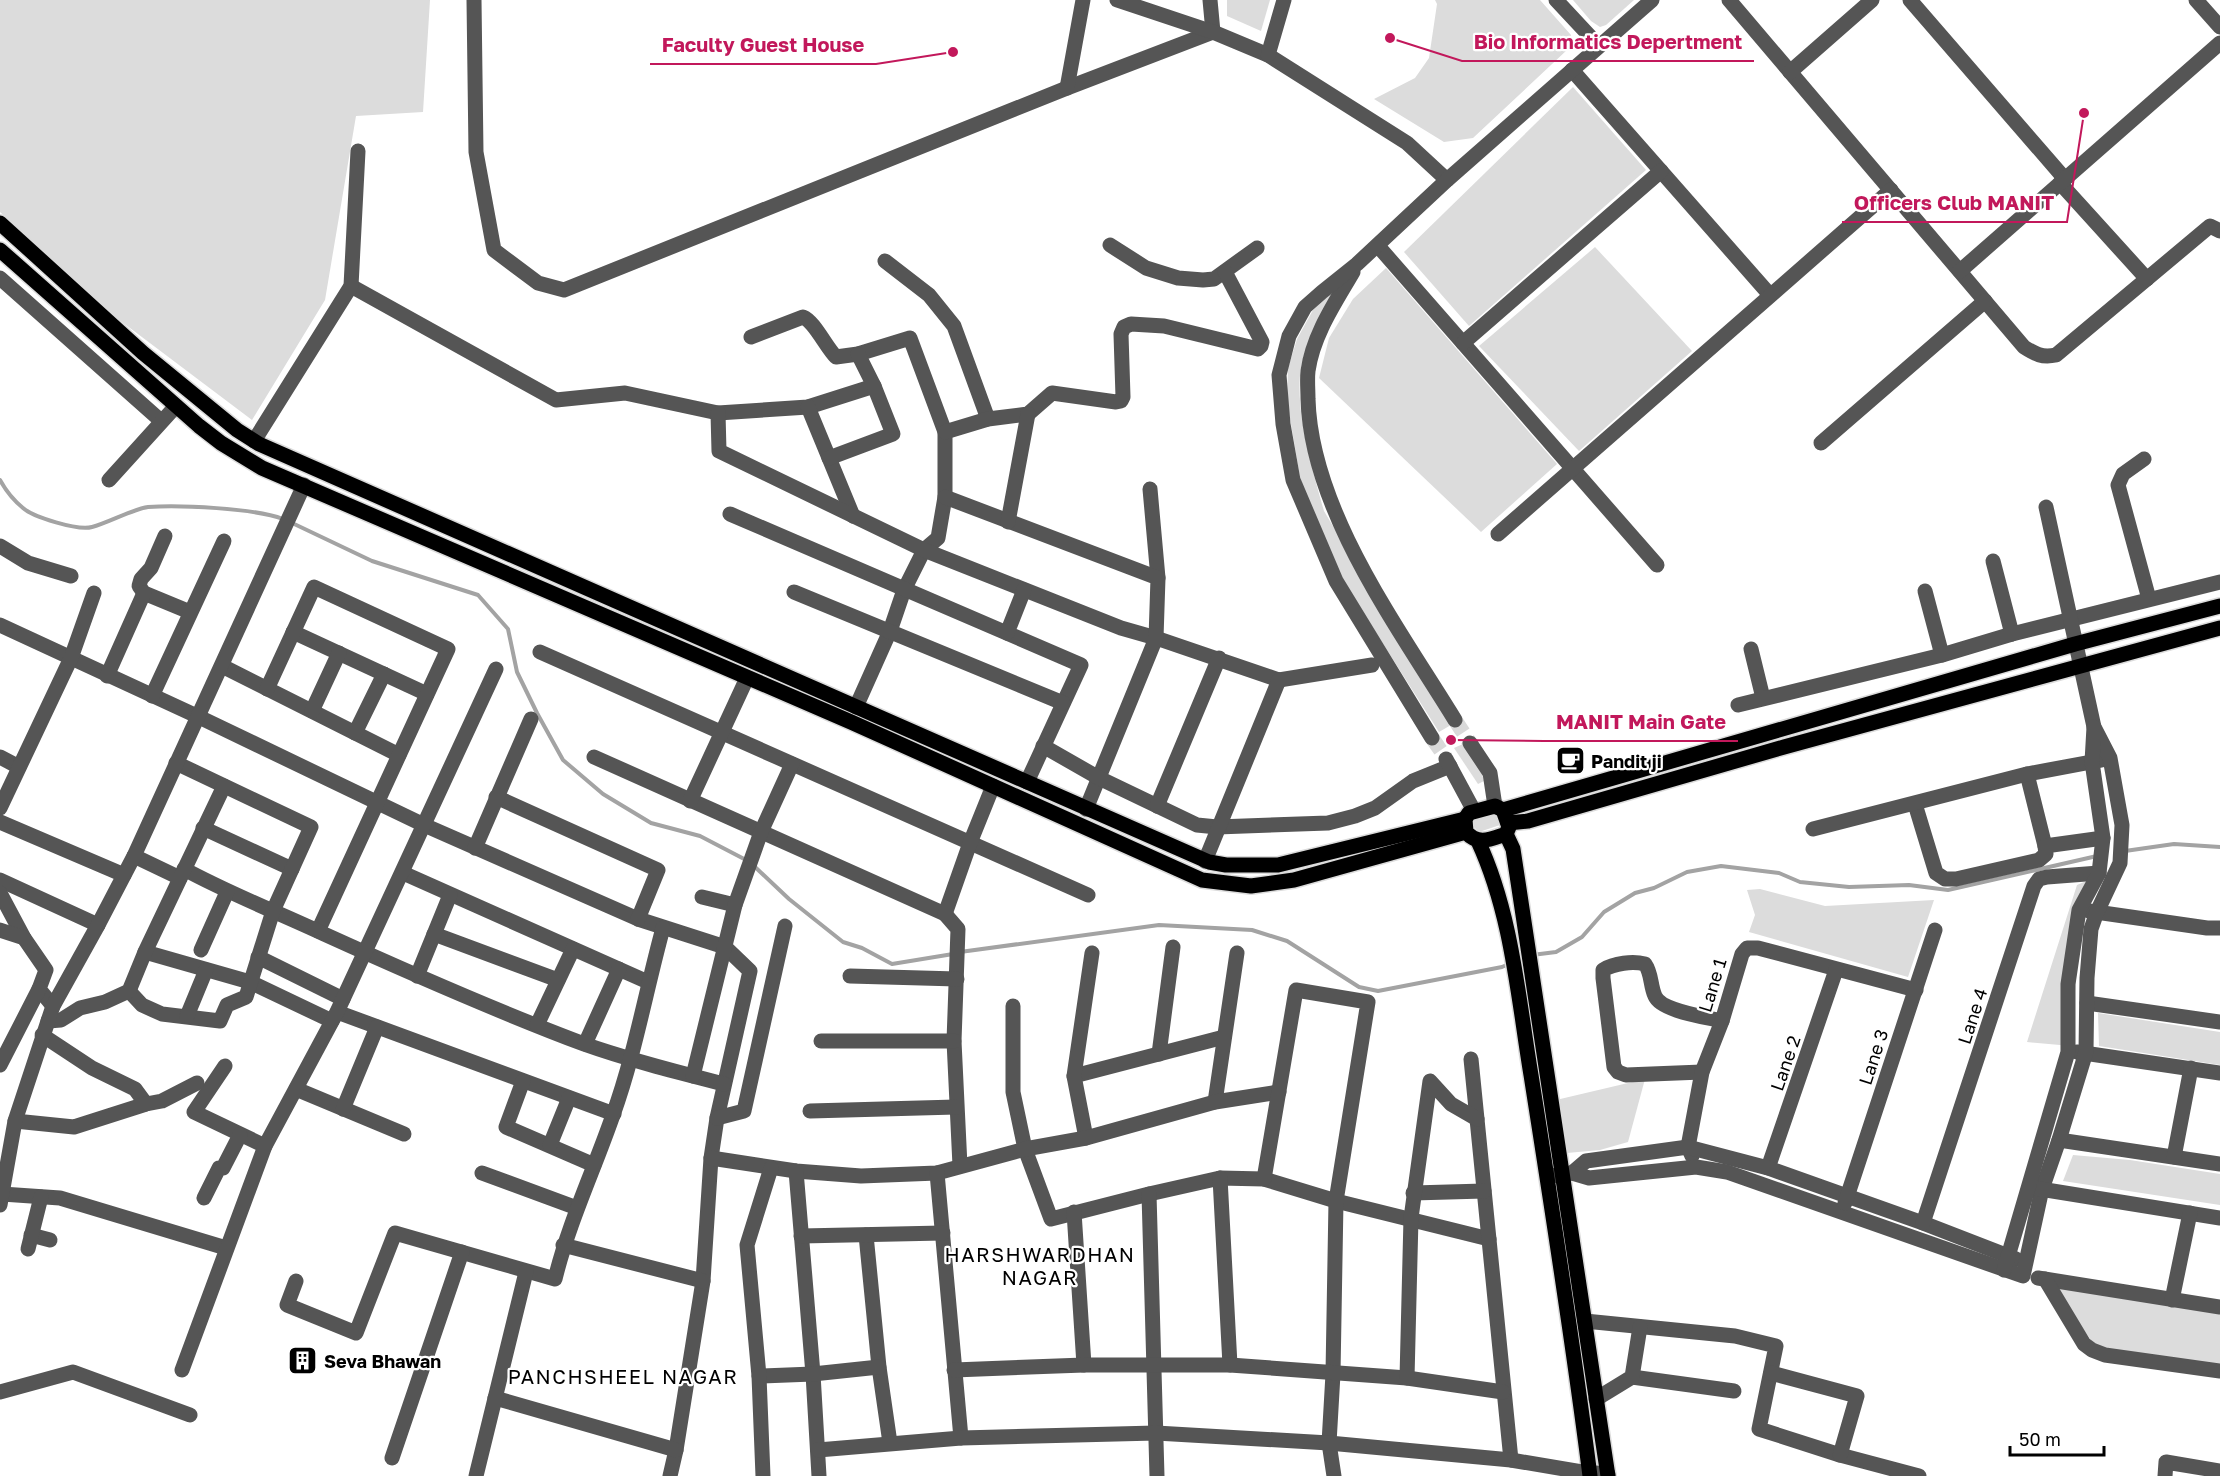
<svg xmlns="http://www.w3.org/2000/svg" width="2220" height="1476" viewBox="0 0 2220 1476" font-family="'Golos Text',sans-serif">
<rect width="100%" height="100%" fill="#fff"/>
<g fill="#dcdcdc">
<path d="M 0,0 L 430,0 L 423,112 L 356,116 L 325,300 L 252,420 L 118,319 L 0,212 Z"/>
<path d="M 1227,0 L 1270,0 L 1261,31 L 1227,16 Z"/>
<path d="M 1435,0 L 1540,0 L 1571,35 L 1567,50 L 1473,138 L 1444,142 L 1374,99 L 1415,78 L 1429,58 L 1437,4 Z"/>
<path d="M 1573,0 L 1634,0 L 1606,25 L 1600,27 L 1591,21 Z"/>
<path d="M 1573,87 L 1646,170 L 1469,326 L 1404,252 Z"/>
<path d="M 1595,247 L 1692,351 L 1579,451 L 1479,346 Z"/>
<path d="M 1386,268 L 1557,464 L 1481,532 L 1319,378 L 1329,338 L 1353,299 Z"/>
<path d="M 1340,285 C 1329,307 1314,329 1305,352 C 1289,395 1312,467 1324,511 L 1451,725 L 1439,732 L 1335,568 L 1313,519 L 1300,477 L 1287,401 L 1288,368 L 1297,339 L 1313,310 Z"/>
<path d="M 1463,744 L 1480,767 L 1484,781 L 1478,784 L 1454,748 Z"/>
<path d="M 1496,813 L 1500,825 L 1479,832 L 1473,826 L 1474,818 Z"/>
<path d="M 2091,879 L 2081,911 L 2071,1046 L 2027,1042 L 2077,885 Z"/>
<path d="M 1760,889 L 1825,906 L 1934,900 L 1908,977 L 1749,932 L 1755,915 L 1747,890 Z"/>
<path d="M 2098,1013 L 2220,1032 L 2220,1065 L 2099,1046 Z"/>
<path d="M 1645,1079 L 1628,1142 L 1600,1150 L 1567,1153 L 1556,1100 Z"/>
<path d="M 2073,1155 L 2130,1160 L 2220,1174 L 2220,1205 L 2063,1181 Z"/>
<path d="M 2052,1286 L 2220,1314 L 2220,1365 L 2096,1347 Z"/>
</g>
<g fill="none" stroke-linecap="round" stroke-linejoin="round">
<g stroke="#a3a3a3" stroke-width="4">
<path d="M 0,480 C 6,491 13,500 23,508 C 33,517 78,531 92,527 C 108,523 133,509 148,507 C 180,505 254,508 283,519"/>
<path d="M 290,522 L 372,561 L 478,595 L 508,629 L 517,672 L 537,713 L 563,760 L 603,794 L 651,823 L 700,836 L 748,861"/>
<path d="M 2125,851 L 2174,844 L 2220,847"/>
<path d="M 754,866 L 789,899 L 843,942 L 862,948 L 892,964 L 953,954"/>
<path d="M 960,952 L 1159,925 L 1252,930 L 1287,941 L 1359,987 L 1378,991 L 1502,967 L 1511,963"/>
<path d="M 1532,955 L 1556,952 L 1582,937 L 1604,912 L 1635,893 L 1654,888 L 1687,872 L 1721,866 L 1779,873 L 1800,882 L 1849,887 L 1909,885 L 1948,890 L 2097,856"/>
</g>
<g stroke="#d9d9d9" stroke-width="15" stroke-dasharray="15 8" stroke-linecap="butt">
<path d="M 1455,720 L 1470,743"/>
<path d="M 1432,738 L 1446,758"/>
</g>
<defs>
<g id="major">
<path d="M 0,223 L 143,353 L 237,430 L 259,444 L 1209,862 L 1226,865 L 1278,865 L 1465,819"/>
<path d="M 0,250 L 199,426 L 221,443 L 262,468 L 851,722 L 1202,880 L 1251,886 L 1294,880 L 1466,832"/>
<path d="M 1495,806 L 1503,810 L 1509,827 L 1506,834 C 1491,839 1478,846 1466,832 L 1465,819 L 1469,813 Z"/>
<path d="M 1503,810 L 2075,644 L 2220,606"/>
<path d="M 1508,823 L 1528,821 L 1784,747 L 2220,628"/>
<path d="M 1506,834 L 1513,849 L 1608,1476"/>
<path d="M 1478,841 C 1512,914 1518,997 1531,1075 C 1552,1208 1573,1342 1590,1476"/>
</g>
</defs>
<use href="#major" stroke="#dbdbdb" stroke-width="18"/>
<g stroke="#555" stroke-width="15">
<path d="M 474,0 L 476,152 L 494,250 L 538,283 L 564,290 L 1067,88 L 1213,32 L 1210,0"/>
<path d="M 1117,0 L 1213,32 L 1268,55 L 1407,143 L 1447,180"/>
<path d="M 1556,0 L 1599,46"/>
<path d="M 1729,0 L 2024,347 C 2035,354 2042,358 2056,355 L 2210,226 L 2220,231"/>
<path d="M 1910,0 L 2065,179"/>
<path d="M 2196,0 L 2220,27"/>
<path d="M 1268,55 L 1284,0"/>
<path d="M 1572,70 L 1770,295"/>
<path d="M 1790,72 L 1872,0"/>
<path d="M 1067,88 L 1083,0"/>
<path d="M 2060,183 L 2147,279"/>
<path d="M 1110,245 L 1146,268 L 1178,278 L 1203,280 L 1214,279 L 1257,248"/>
<path d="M 1378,246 L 1657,565"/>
<path d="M 885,261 L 929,295 L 954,326 L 988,419"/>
<path d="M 1960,271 L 2220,43"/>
<path d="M 1353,272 C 1335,303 1313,335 1308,371 C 1307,380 1308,390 1308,399 C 1311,510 1398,627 1455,720"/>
<path d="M 0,278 L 160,420"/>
<path d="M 351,286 L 556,400 L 625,393 L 718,413 L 808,407 L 874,386"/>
<path d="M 751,337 L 803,317 C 814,321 826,347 836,357 L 858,354 L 910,338 L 945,432 L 945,497 L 938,538 L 924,550 L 904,590 L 890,631 L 856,707"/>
<path d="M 1463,343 L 1661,171"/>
<path d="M 808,407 L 853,516"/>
<path d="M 718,413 L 719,451 L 924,550 L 1121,628 L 1156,638 L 1279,680 L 1372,665"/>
<path d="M 945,432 L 988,419 L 1028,414 L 1052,393 L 1116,402 L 1121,401 L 1123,397 L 1121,334 L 1124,327 L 1131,324 L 1164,326 L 1258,349 L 1261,346 L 1262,342 L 1225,272"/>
<path d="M 254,441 L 351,286 L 358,151"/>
<path d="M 1821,443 L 1985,301"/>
<path d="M 829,458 L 893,434 L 874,386 L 858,354"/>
<path d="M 2144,459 L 2123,474 L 2118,485 L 2149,599"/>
<path d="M 109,480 L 176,406"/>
<path d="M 1150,489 L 1158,578"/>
<path d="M 945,497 L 1158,578 L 1156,638 L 1086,809"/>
<path d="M 730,514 L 1081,665 L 1027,782"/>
<path d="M 1008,522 L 1028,414"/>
<path d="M 1498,534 L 1891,190"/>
<path d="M 165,536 L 151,568 L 141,579 L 139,586 L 144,593 L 190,612"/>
<path d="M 0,546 L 28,563 L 71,576"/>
<path d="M 1993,561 L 2012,634"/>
<path d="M 1925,591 L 1942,655"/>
<path d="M 794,592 L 1063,703"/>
<path d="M 0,625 L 199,717 L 424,825 L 638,919 L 725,947 L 750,971 L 717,1118 L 711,1158 L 703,1281 L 676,1450 L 670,1476"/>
<path d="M 293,632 L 427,694"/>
<path d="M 1007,633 L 1024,590"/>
<path d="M 1751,649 L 1763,698"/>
<path d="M 540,652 L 1088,895"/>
<path d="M 222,666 L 399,755"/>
<path d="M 107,676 L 144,593"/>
<path d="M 267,689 L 314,587 L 448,649 L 318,931"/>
<path d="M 152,696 L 224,541"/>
<path d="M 1738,705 L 1942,655 L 2012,634 L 2220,582"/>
<path d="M 312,711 L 339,653"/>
<path d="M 355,733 L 384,674"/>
<path d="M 1432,738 L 1336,581 L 1293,480 L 1283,424 L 1279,375 L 1289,336 L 1305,307 L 1322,292 L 1357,264 L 1447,180 L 1652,0"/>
<path d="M 1470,743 L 1490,773 L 1495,806"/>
<path d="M 1043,746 L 1099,778 L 1197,825 L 1217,827 L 1328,823 L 1355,816 L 1375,808 L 1413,781 L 1450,766"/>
<path d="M 0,757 L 19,767"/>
<path d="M 594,757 L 945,914 L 958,929 L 954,1041 L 960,1166"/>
<path d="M 1446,759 L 1474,811"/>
<path d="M 2027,774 L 2045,846"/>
<path d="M 496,797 L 658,870 L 638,919"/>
<path d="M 690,801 L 747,678"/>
<path d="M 1915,804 L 1936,873 L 1945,879 L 1956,879 L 2039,860 L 2046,854 L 2045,846 L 2103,838"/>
<path d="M 1157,806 L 1219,658"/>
<path d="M 0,808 L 71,658 L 94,593"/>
<path d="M 0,822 L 124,875"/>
<path d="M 203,828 L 292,869"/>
<path d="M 1813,829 L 2027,774 L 2102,760"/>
<path d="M 475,848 L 531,719"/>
<path d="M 134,856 L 180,878"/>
<path d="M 1205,861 L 1279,680"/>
<path d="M 184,869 C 230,894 277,912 324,934 C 410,973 496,1011 584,1044 C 629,1060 677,1072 724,1084"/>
<path d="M 403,873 L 648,982"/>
<path d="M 0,880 L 98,925"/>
<path d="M 0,893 L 24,938 L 46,970 L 39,989 L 53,1006"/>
<path d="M 702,897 L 735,905"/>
<path d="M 2089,911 L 2207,928 L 2220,928"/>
<path d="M 945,914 L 970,843 L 993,786"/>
<path d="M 0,930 L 24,938"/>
<path d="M 434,934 L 558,980"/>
<path d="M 201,950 L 227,892"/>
<path d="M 145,952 L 250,982 L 332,1021"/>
<path d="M 258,957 L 343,999"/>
<path d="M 417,976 L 450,895"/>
<path d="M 850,976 L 957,979"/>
<path d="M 129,991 L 142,1005 L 162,1014 L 220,1021 L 227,1005 L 246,997 L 273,911 L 311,827 L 176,763"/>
<path d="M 2087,1003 L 2220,1022"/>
<path d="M 1013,1006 L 1013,1092 L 1025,1149 L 1051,1219 L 1149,1194 L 1220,1178 L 1264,1179 L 1336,1201 L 1489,1239"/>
<path d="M 337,1012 L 614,1114"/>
<path d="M 187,1016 L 206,970"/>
<path d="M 48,1021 L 61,1020 L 80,1008 L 105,1002 L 129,991 L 145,952 L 224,786"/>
<path d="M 537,1025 L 573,949"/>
<path d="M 42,1035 L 92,1068 L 135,1089 L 146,1104"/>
<path d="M 821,1041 L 954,1041"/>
<path d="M 585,1044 L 619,969"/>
<path d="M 2077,1052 L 2220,1073"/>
<path d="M 1159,1054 L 1173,947"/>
<path d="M 1471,1059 L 1511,1460"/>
<path d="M 0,1065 L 39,989"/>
<path d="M 225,1066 L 194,1112 L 265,1146"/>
<path d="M 1702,1072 L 1626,1075 L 1618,1072 L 1614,1067 L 1603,978 L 1603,970 C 1614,963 1633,961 1645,964 C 1652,974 1650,985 1655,996 C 1661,1011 1706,1017 1722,1021"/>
<path d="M 693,1076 L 735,905 L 761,832 L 792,764"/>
<path d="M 1074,1076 L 1224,1037"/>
<path d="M 523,1081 L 506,1127 L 594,1165"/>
<path d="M 296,1089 L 404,1134"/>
<path d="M 1215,1102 L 1237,953"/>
<path d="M 343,1109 L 377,1027"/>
<path d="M 810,1111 L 956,1107"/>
<path d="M 717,1118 L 744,1111 L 785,926"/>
<path d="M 15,1121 L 74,1127 L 146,1104 L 162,1101 L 197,1083"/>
<path d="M 1086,1138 L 1074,1076 L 1092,953"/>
<path d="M 2059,1140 L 2220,1164"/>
<path d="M 550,1145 L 569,1098"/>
<path d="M 1692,1156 L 1688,1147 L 1702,1072 L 1722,1021 L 1742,954 L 1747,948 L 1758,948 L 1916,990"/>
<path d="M 2174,1157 L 2191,1068"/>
<path d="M 711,1158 L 796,1171 L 861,1176 L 937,1173 L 1025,1149 L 1086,1138 L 1215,1102 L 1279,1092"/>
<path d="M 1768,1168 L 1836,970"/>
<path d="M 796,1171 L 813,1374 L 819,1476"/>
<path d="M 482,1173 L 577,1208"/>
<path d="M 937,1173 L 961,1438"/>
<path d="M 1572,1173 L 1586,1161 L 1688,1147 L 1768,1168 L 1923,1223 L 2016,1259"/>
<path d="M 1550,1176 L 1572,1173 L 1589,1178 L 1696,1167 L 1727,1172 L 2023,1276 L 2042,1189 L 2059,1140 L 2086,1052 L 2087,978 L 2091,929 L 2097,912 L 2120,863 L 2122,825 L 2110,758 L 2094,727 L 2046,507"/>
<path d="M 1220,1178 L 1230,1365"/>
<path d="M 1264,1179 L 1296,990 L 1368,1002 L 1336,1201 L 1333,1374 L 1329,1443 L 1334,1476"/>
<path d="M 2034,1188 L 2220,1218"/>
<path d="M 1413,1193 L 1484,1191"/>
<path d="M 2,1194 L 60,1198 L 226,1248"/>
<path d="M 1149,1194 L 1157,1476"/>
<path d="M 204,1198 L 219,1168 L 223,1168 L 240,1135"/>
<path d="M 1845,1203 L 1935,930"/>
<path d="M 0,1205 L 15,1121 L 53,1006 L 98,925 L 134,856 L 304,485"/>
<path d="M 1074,1212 L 1084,1365"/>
<path d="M 1923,1223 L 2034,886 L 2039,879 L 2047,877 L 2099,873"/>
<path d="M 31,1235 L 50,1240"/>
<path d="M 866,1235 L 879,1367 L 890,1443"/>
<path d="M 801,1236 L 943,1233"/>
<path d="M 563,1245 L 703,1281"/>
<path d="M 28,1249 L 41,1197"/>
<path d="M 2004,1270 L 2068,1052 L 2068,984 L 2079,910 L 2099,873 L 2103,838 L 2092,762 L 2094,727"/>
<path d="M 2038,1278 L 2220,1307"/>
<path d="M 2045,1279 L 2084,1344 L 2092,1350 L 2105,1355 L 2220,1371"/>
<path d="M 296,1281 L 287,1305 L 356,1333 L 395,1233 L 555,1279 C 569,1222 594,1170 613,1115 C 635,1054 646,990 663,928"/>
<path d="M 2172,1300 L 2190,1213"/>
<path d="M 1585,1321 L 1735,1336 L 1776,1346 L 1759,1429 L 1840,1455 L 1919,1476"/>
<path d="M 182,1370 L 265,1146 L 337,1012 L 496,669"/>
<path d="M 954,1370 L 1084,1365 L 1230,1365 L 1407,1378 L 1503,1392"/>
<path d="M 1771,1373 L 1857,1396 L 1840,1455"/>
<path d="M 759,1376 L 813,1374 L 879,1367"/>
<path d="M 1632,1377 L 1734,1391"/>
<path d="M 1407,1378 L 1411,1218 L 1430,1081 L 1451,1104 L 1477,1119"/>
<path d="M 0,1392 L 73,1372 L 190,1415"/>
<path d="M 495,1398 L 676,1450"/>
<path d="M 1596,1399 L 1632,1377 L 1640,1327"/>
<path d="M 818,1450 L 961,1438 L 1156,1433 L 1329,1443 L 1511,1460 L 1582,1472 L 1608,1474"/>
<path d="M 392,1458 L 462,1252"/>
<path d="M 476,1476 L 526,1272"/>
<path d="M 763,1476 L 759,1376 L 747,1245 L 771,1168"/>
<path d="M 2165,1476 L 2166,1462 L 2220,1471"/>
</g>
<use href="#major" stroke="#000" stroke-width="15"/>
</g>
<defs>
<symbol id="cafe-square" viewBox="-11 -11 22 22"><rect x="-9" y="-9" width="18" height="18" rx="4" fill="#000" stroke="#fff"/><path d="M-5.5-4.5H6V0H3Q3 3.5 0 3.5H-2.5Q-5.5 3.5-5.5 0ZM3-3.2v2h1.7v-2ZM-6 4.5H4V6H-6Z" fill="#fff"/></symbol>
<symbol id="building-square" viewBox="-11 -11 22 22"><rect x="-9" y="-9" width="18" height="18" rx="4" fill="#000" stroke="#fff"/><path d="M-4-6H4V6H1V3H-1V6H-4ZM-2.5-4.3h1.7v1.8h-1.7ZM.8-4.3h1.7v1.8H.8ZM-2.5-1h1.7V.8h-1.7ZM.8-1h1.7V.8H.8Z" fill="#fff"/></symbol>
</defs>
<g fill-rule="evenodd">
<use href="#cafe-square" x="1554" y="744" width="33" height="33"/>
<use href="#building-square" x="286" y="1344" width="33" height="33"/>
</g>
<g text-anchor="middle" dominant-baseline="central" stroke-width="4.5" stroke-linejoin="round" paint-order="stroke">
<g font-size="18" font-weight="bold" fill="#000" stroke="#fff" text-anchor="start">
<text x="1591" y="761">Pandit ji</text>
<text x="324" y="1361">Seva Bhawan</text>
</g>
<g font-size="18" fill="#000" stroke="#fff">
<text transform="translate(1712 985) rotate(-73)">Lane 1</text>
<text transform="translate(1972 1016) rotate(-72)">Lane 4</text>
<text transform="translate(1873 1057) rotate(-72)">Lane 3</text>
<text transform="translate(1785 1063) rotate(-71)">Lane 2</text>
</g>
<g font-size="20" letter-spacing="1.5" fill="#000" stroke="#fff">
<text x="1040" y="1254">HARSHWARDHAN<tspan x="1040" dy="23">NAGAR</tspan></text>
<text x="623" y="1376">PANCHSHEEL NAGAR</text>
</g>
</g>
<path fill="none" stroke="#c2185b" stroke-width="2" d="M1390 38L1462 61H1754M953 52L876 64H650M2084 113L2067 222H1842M1451 740L1544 741H1738"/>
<g fill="#c2185b" stroke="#fff" stroke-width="2">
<circle cx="1390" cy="38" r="6"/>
<circle cx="953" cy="52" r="6"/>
<circle cx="2084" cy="113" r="6"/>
<circle cx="1451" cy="740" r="6"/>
</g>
<g font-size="20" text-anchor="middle" font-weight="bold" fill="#c2185b" stroke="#fff" stroke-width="4.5" stroke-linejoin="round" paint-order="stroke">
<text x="1608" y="49">Bio Informatics Depertment</text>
<text x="763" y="52">Faculty Guest House</text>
<text x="1954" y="210">Officers Club MANIT</text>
<text x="1641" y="729">MANIT Main Gate</text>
</g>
<path d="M2010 1446v9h94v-9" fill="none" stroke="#000000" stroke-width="3"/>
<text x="2019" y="1446" font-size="18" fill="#000000" stroke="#ffffff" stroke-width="4.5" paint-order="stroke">50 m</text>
</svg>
